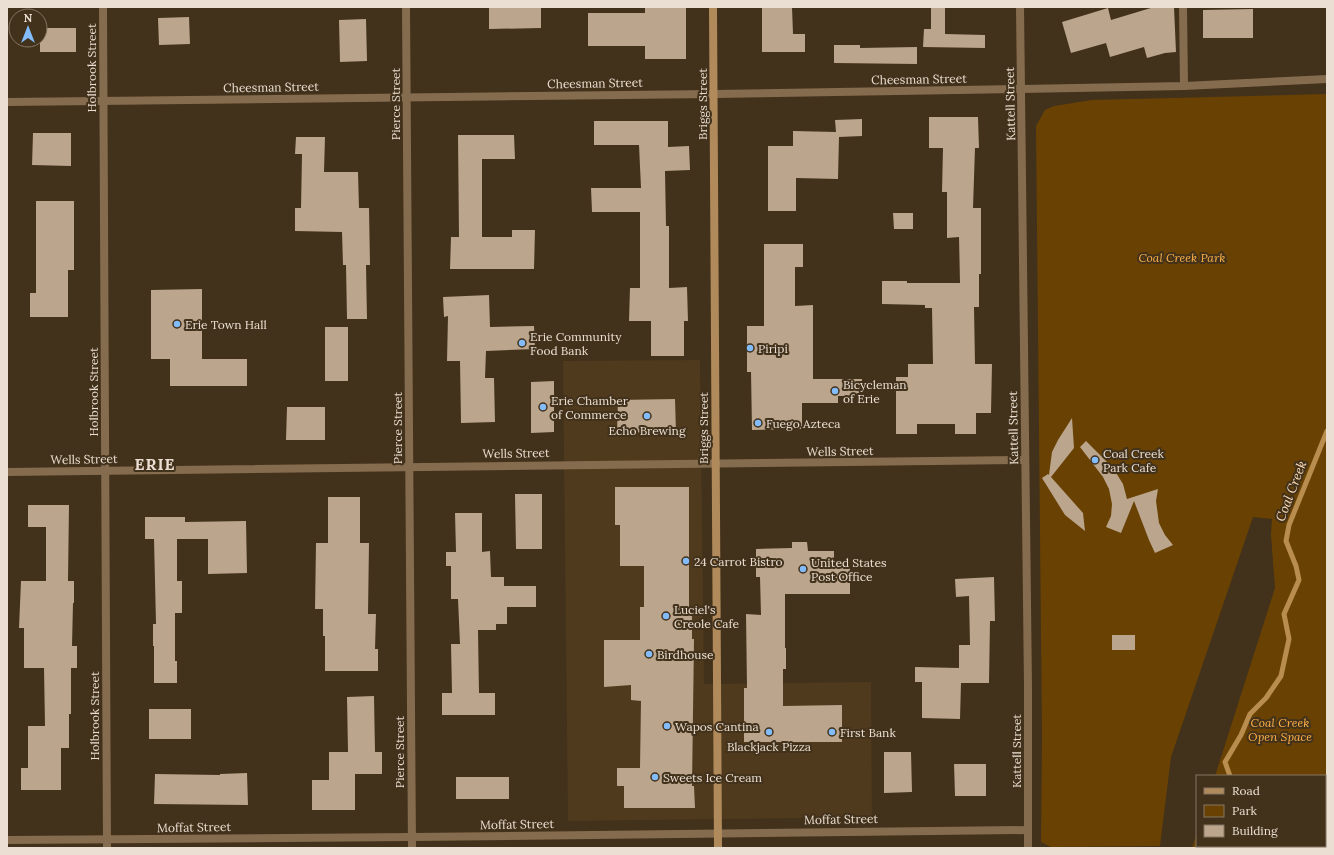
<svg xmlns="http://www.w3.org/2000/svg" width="1334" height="855" viewBox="0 0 1334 855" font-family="Lora,serif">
<rect width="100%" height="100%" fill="#42311b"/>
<path fill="#503a1e" d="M 700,360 L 704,684 L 871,682 L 872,817 L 568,821 L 563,361 Z"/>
<path fill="#694203" d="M 1327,94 L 1327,848 L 1192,848 L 1197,833 L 1197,846 L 1325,846 L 1325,776 L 1215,776 L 1275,588 L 1271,535 L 1272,519 L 1253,517 L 1171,757 L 1160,846 L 1051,847 L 1041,842 L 1042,737 L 1036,126 L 1045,110 L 1054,106 L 1092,100 Z"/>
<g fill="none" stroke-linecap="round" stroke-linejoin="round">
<g stroke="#b88d4d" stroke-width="5">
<path d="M 1230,776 L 1225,762 L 1241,735 L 1250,714 L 1266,698 L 1281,676 L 1289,639 L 1284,614 L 1299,580 L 1296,566 L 1286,541 L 1289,525 L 1327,431"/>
<path d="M 1236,848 L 1237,846"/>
</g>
</g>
<g fill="#bba58d">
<path d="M 489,7 L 541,7 L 541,28 L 489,29 Z"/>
<path d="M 645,7 L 686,7 L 686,59 L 645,59 L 645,46 L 588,46 L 588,13 L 645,13 Z"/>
<path d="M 762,7 L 792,7 L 793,34 L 805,34 L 805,52 L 762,52 Z"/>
<path d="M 931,7 L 945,7 L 945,34 L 985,35 L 985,48 L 923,47 L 924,29 L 931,29 Z"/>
<path d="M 1154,7 L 1174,7 L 1176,52 L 1165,53 L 1147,58 L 1144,47 L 1110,57 L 1106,43 L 1071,53 L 1062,22 L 1108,8 L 1111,20 Z"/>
<path d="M 1253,9 L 1253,38 L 1203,38 L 1203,10 Z"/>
<path d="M 189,17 L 190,44 L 159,45 L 158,18 Z"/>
<path d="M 366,19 L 367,61 L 340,62 L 339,20 Z"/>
<rect x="40" y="28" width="36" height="24"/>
<path d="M 834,45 L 860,45 L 860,48 L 917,47 L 917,64 L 834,63 Z"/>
<path d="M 929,117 L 978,117 L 979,148 L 975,148 L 973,208 L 981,208 L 981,274 L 979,274 L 979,307 L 974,307 L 975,364 L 992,364 L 991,413 L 976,413 L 976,434 L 955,434 L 955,424 L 917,424 L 917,434 L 896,434 L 896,377 L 908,377 L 908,364 L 933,364 L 932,308 L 925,308 L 925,305 L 882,304 L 882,281 L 907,281 L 907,283 L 960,283 L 959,237 L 947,238 L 947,192 L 942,192 L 943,148 L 929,148 Z"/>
<path d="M 862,119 L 862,136 L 839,137 L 838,179 L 796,178 L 796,211 L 768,211 L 768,146 L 793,146 L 793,131 L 836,132 L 835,120 Z"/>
<path d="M 594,121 L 668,121 L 668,147 L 689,146 L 690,170 L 665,171 L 666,226 L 669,226 L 669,288 L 687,287 L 688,321 L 684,321 L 684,356 L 651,356 L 651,321 L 629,321 L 630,288 L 640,288 L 640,212 L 592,212 L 591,188 L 641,188 L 639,145 L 594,145 Z"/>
<path d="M 33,133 L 71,133 L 71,166 L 32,165 Z"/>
<path d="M 458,135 L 514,135 L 515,159 L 482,159 L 482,237 L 512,237 L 512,230 L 535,230 L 534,269 L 450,269 L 451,237 L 459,237 Z"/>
<path d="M 296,137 L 325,137 L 324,172 L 358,172 L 359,208 L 369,208 L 370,265 L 366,265 L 367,319 L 347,319 L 346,265 L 343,265 L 342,232 L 295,231 L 295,208 L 301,208 L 302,154 L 295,154 Z"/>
<path d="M 36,201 L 74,201 L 74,270 L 68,270 L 68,317 L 30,317 L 30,293 L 36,293 Z"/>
<path d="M 893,213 L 913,213 L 913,229 L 894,229 Z"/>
<path d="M 764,244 L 803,244 L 803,267 L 795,267 L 795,306 L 813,305 L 813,379 L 862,379 L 862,396 L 838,396 L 838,403 L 802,403 L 802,429 L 752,430 L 751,372 L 747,372 L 747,326 L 764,326 Z"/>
<path d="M 202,289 L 202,359 L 247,359 L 247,386 L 170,386 L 170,359 L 151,359 L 151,290 Z"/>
<path d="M 489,295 L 490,327 L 534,326 L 535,349 L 486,351 L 485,378 L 494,378 L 495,422 L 461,423 L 460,361 L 447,361 L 448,316 L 444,317 L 443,297 Z"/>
<rect x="325" y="327" width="23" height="54"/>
<path d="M 554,381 L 554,432 L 531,433 L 531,382 Z"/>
<path d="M 675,399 L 676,433 L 617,432 L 618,400 Z"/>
<path d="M 287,407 L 325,407 L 325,440 L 286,440 Z"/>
<path d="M 1072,418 L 1074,448 L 1051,477 L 1083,513 L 1085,531 L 1065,515 L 1042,478 L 1048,474 L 1049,475 L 1052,452 L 1058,440 Z"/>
<path d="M 1086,441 L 1113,468 L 1123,484 L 1127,499 L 1158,489 L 1156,501 L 1159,523 L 1165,535 L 1173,545 L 1155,553 L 1149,540 L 1134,501 L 1121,533 L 1106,527 L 1111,516 L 1112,504 L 1109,489 L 1103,477 L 1080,447 Z"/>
<path d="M 615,487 L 689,487 L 689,607 L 692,607 L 692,639 L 694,639 L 692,786 L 694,786 L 695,808 L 624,808 L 624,786 L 617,786 L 617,768 L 640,768 L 641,701 L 631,700 L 631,685 L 604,687 L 604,640 L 640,640 L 640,607 L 644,607 L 644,566 L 620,566 L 620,525 L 615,525 Z"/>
<path d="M 515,494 L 542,494 L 542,549 L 516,549 Z"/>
<path d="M 328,497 L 360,497 L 360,543 L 369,543 L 368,614 L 376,614 L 375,649 L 378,649 L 378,671 L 325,671 L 325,636 L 323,636 L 323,609 L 315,609 L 316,543 L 328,543 Z"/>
<path d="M 28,505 L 69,505 L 68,581 L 74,581 L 74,603 L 73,603 L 72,646 L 77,646 L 77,668 L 71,668 L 71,714 L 69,714 L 69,748 L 61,748 L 61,790 L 21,790 L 21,768 L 28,768 L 28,726 L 45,726 L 44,668 L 24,668 L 24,628 L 19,628 L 21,581 L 46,581 L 46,527 L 28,527 Z"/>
<path d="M 455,513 L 482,513 L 482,552 L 490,551 L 491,577 L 504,577 L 504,586 L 536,586 L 536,607 L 507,607 L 507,624 L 496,624 L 496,630 L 478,630 L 479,693 L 495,693 L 495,715 L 442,715 L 442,693 L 452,693 L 451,644 L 460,644 L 458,599 L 451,599 L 451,566 L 446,566 L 446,552 L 456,552 Z"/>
<path d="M 145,517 L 185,517 L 185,522 L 246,521 L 247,573 L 208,574 L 208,539 L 177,539 L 177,581 L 182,581 L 182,613 L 175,613 L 175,661 L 177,661 L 177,683 L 154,683 L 154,646 L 153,646 L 153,624 L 156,624 L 154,539 L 145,539 Z"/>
<path d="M 792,542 L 807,542 L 808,551 L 834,551 L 834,561 L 850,561 L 850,594 L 785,594 L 785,648 L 786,648 L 786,669 L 783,669 L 783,706 L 842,705 L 842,742 L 744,742 L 744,688 L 747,688 L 746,614 L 761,615 L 760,577 L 756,577 L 756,549 L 792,548 Z"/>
<path d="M 994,577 L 995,621 L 990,621 L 989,683 L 961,683 L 960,719 L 922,718 L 922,682 L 915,682 L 915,667 L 959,668 L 959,645 L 970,645 L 969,596 L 956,597 L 955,579 Z"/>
<rect x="1112" y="635" width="23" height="15"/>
<path d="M 374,696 L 375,752 L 382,752 L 382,774 L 355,774 L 355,810 L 312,810 L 312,780 L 329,780 L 329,752 L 348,752 L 347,697 Z"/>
<rect x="149" y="709" width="42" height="30"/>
<path d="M 884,752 L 911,752 L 912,792 L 884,793 Z"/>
<path d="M 954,764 L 986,764 L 986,796 L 955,796 Z"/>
<path d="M 247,773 L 248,805 L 154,804 L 155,774 L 220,775 L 220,774 Z"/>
<rect x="456" y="777" width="53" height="22"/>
</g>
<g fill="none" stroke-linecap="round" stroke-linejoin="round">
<g stroke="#856c4f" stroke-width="8">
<path d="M 103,7 L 107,848"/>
<path d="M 406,7 L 412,848"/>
<path d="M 1020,7 L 1028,687 L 1028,848"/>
<path d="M 1183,7 L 1184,86"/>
<path d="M 7,102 L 714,94 L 1021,89 L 1184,86 L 1327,79"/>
<path d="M 7,472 L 1025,460"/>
<path d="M 7,840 L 412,837 L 1028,830"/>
</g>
<path stroke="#b18a5b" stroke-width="8" d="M 713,7 L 718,848"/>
</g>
<g fill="#82bcfa" stroke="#42311b" stroke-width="1.5">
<circle cx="177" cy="324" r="4"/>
<circle cx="522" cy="343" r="4"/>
<circle cx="750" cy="348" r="4"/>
<circle cx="835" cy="391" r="4"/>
<circle cx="543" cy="407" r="4"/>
<circle cx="647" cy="416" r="4"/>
<circle cx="758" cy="423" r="4"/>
<circle cx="1095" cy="460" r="4"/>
<circle cx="686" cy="561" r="4"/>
<circle cx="803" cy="569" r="4"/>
<circle cx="666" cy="616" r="4"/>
<circle cx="649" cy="654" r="4"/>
<circle cx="667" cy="726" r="4"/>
<circle cx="769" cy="732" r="4"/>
<circle cx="832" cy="732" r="4"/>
<circle cx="655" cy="777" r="4"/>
</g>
<g text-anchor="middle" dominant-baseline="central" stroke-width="4" stroke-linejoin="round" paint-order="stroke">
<g font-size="12" fill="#eadfd2" stroke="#42311b">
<text transform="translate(91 68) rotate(-90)">Holbrook Street</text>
<text transform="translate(919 79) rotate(-1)">Cheesman Street</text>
<text transform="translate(595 83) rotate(-1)">Cheesman Street</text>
<text transform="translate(271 87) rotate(-1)">Cheesman Street</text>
<text transform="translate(395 104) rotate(-90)">Pierce Street</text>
<text transform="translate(702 104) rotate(-90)">Briggs Street</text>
<text transform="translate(1010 104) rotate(-91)">Kattell Street</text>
<text transform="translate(93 392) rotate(-90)">Holbrook Street</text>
<text transform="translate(397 428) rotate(-90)">Pierce Street</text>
<text transform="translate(703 428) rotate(-90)">Briggs Street</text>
<text transform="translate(1013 428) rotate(-91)">Kattell Street</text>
<text transform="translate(840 451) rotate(-1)">Wells Street</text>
<text transform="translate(516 453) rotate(-1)">Wells Street</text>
<text transform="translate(84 459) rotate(-1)">Wells Street</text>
<text transform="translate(94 716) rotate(-90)">Holbrook Street</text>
<text transform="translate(1016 751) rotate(-90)">Kattell Street</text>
<text transform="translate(399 752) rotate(-90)">Pierce Street</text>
<text transform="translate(841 819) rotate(-1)">Moffat Street</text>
<text transform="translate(517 824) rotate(-1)">Moffat Street</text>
<text transform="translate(194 827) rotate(-1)">Moffat Street</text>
</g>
<g font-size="12" font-style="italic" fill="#fdb048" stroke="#42311b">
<text x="1182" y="257">Coal Creek Park</text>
<text x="1280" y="722">Coal Creek<tspan x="1280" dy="14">Open Space</tspan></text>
</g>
<g font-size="12" fill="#eadfd2" stroke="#42311b" text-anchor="start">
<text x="185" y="324">Erie Town Hall</text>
<text x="530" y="336">Erie Community<tspan x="530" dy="14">Food Bank</tspan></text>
<text x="758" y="348">Piripi</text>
<text x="843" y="384">Bicycleman<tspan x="843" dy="14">of Erie</tspan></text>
<text x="551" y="400">Erie Chamber<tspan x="551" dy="14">of Commerce</tspan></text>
<text x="766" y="423">Fuego Azteca</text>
<text x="647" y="430" text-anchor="middle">Echo Brewing</text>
<text x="1103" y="453">Coal Creek<tspan x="1103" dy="14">Park Cafe</tspan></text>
<text x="694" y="561">24 Carrot Bistro</text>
<text x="811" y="562">United States<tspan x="811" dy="14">Post Office</tspan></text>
<text x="674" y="609">Luciel's<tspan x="674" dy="14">Creole Cafe</tspan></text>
<text x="657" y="654">Birdhouse</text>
<text x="675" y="726">Wapos Cantina</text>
<text x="840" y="732">First Bank</text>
<text x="769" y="746" text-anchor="middle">Blackjack Pizza</text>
<text x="663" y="777">Sweets Ice Cream</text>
</g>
<g font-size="13" font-style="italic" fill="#fdddb9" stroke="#42311b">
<text transform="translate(1291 491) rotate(-69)">Coal Creek</text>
</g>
<g font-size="16" font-weight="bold" letter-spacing="1" fill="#eadfd2" stroke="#42311b">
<text x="155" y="464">ERIE</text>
</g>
</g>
<rect width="1334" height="855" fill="none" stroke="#eadfd2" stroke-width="16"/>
<rect x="1196" y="775" width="130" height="72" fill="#42311b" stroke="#857764"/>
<rect x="1204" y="788" width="20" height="6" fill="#b18a5b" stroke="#857764"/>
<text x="1232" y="795" font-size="12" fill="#eadfd2">Road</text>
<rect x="1204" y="805" width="20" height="12" fill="#694203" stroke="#857764"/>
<text x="1232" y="815" font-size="12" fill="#eadfd2">Park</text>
<rect x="1204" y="825" width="20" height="12" fill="#bba58d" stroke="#857764"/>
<text x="1232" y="835" font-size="12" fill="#eadfd2">Building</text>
<g transform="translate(28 28)"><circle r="19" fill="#42311b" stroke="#857764"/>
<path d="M0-3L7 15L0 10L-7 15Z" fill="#82bcfa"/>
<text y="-6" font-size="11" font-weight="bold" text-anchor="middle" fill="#eadfd2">N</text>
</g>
</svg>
